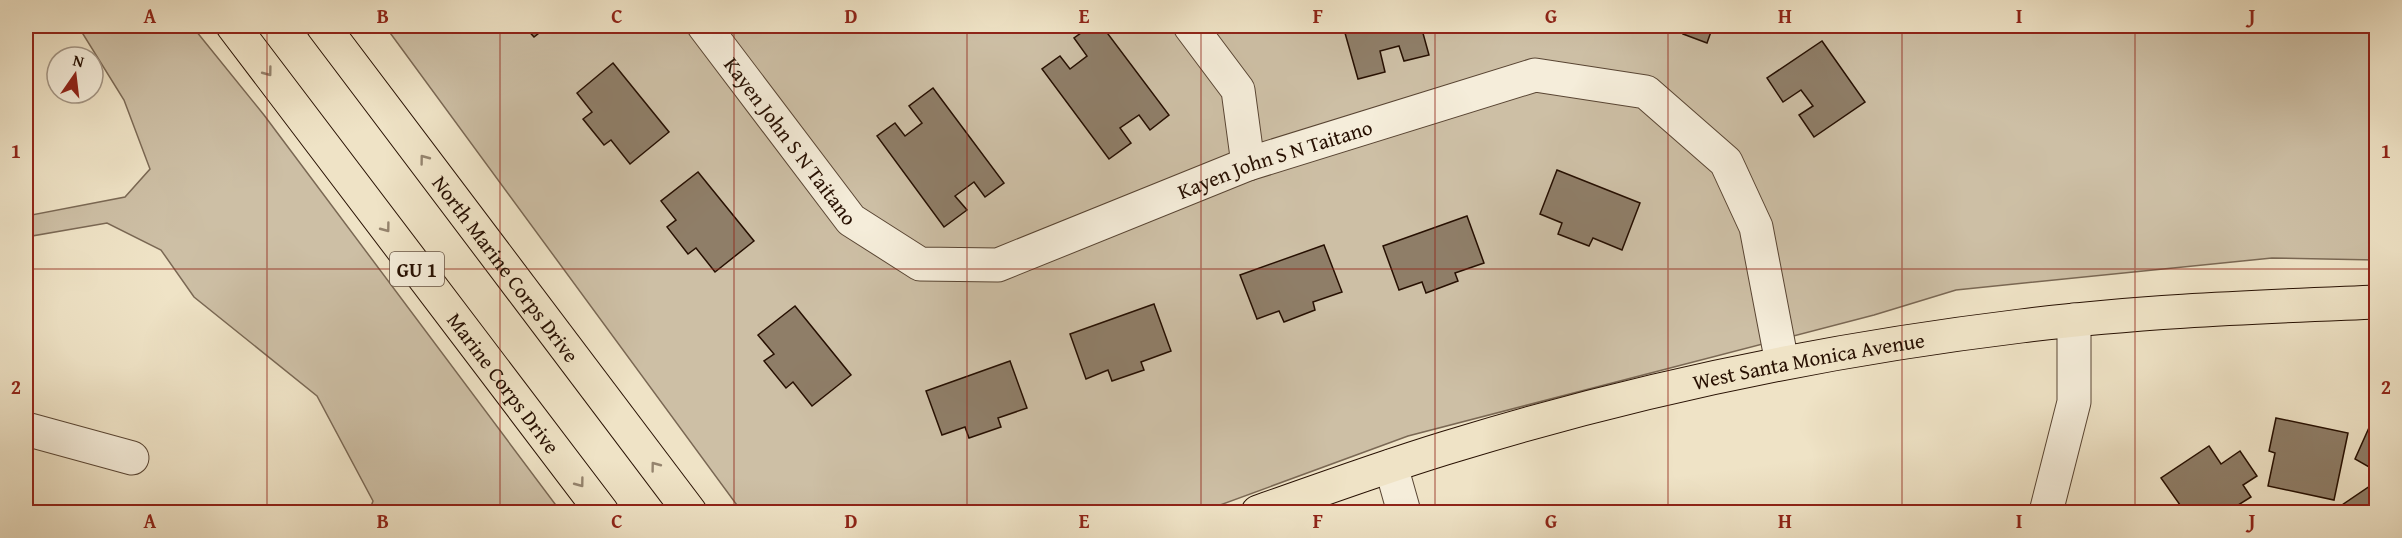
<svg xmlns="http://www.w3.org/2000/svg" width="2402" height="538" viewBox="0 0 2402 538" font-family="'Gentium Book Plus',serif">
<rect width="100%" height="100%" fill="#efe3c6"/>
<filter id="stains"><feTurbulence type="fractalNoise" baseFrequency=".00333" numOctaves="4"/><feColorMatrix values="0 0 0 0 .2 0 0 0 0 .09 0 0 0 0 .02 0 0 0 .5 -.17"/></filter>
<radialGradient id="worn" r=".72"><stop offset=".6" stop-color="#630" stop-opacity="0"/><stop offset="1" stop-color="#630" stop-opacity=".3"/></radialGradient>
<g fill="#cdbfa5" stroke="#7a6854" stroke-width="1.5">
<path d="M 78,26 L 192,26 L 264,115 L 561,512 L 369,512 L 373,501 L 317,396 L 194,297 L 161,250 L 107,223 L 26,237 L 26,216 L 125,197 L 150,169 L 124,100 Z"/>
<path d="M 385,26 L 2376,26 L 2376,260 L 2272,258 L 1956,290 L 1874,315 L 1408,436 L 1201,512 L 742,512 Z"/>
</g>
<g fill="#8f7e68" stroke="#271002" stroke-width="1.5">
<path d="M 524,26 L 548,26 L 534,37 Z"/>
<path d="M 1091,26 L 1102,26 L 1169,115 L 1150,130 L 1139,115 L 1120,128 L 1131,143 L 1109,159 L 1042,69 L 1060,56 L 1070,69 L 1087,56 L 1074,38 Z"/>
<path d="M 1343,26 L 1421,26 L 1429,55 L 1404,61 L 1399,46 L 1380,51 L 1385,72 L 1358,79 Z"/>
<path d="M 1686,26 L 1713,26 L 1707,43 L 1683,34 Z"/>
<path d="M 1822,41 L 1865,102 L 1814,137 L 1799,115 L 1813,106 L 1801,90 L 1783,102 L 1767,78 Z"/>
<path d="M 613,63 L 669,132 L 630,164 L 611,140 L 604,145 L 583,119 L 592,112 L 577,93 Z"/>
<path d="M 933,88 L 1004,183 L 985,197 L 974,182 L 955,196 L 967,210 L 944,227 L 877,136 L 895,123 L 905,136 L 922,123 L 909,106 Z"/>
<path d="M 1557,170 L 1640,203 L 1622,250 L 1593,238 L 1589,246 L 1558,234 L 1562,223 L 1540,214 Z"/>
<path d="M 698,172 L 754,241 L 715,272 L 696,248 L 688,254 L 667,227 L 676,220 L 661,201 Z"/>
<path d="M 1467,216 L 1484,263 L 1455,273 L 1458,281 L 1426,293 L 1422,282 L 1399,290 L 1383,246 Z"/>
<path d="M 1324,245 L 1342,292 L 1313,302 L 1315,310 L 1284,322 L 1279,311 L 1257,319 L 1240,275 Z"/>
<path d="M 1154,304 L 1171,351 L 1141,362 L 1144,370 L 1112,381 L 1108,370 L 1086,379 L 1070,334 Z"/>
<path d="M 795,306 L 851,375 L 812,406 L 793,382 L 786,388 L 764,361 L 774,354 L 758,335 Z"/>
<path d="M 1010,361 L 1027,408 L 998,418 L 1001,427 L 969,438 L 965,427 L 942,435 L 926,391 Z"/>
<path d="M 2376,412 L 2376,471 L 2355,459 Z"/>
<path d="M 2276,418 L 2348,433 L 2334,500 L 2268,486 L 2275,453 L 2269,451 Z"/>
<path d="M 2209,446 L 2221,464 L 2240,451 L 2257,476 L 2243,485 L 2251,497 L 2227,512 L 2185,512 L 2161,478 Z"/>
<path d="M 2376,482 L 2376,512 L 2346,512 L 2342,505 Z"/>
</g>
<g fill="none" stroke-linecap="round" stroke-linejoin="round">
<defs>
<g id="minor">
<path id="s1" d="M 704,26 L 851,220 L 920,264 L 998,265 L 1248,164 L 1535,75 L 1646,92 L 1726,162 L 1756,227 L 1782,363"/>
<path d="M 1190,26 L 1238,90 L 1248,164"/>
<path d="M 26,429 L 132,458"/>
<path d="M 1391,466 L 1404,512"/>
<path d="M 2046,512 L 2074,402 L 2074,320"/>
</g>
<g id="major">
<path id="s2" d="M 233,26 L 602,512"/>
<path id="s3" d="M 323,26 L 690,512"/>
<path id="s4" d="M 1258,512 C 1324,489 1391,464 1459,444 C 1642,388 1831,349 2021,326 C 2139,311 2258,307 2376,302"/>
</g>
</defs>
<use href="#minor" stroke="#594533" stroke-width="35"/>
<use href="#major" stroke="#271002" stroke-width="35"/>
<use href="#minor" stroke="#f5edda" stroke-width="33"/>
<use href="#major" stroke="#efe3c6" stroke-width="33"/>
</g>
<defs><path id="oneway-chevron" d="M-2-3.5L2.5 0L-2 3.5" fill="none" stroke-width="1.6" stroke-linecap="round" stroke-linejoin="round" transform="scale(1.5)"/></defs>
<g stroke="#95846e">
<use href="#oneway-chevron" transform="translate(268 72) rotate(53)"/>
<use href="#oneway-chevron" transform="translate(424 159) rotate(-127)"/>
<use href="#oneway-chevron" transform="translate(386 228) rotate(53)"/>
<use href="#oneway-chevron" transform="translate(655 466) rotate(-127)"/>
<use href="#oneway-chevron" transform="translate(580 483) rotate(53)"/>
</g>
<path fill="none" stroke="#8f2418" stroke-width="1.5" stroke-opacity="0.55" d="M 267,26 L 267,512M 500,26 L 500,512M 734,26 L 734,512M 967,26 L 967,512M 1201,26 L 1201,512M 1435,26 L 1435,512M 1668,26 L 1668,512M 1902,26 L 1902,512M 2135,26 L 2135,512M 26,269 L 2376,269"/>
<g text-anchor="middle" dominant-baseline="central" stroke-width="4.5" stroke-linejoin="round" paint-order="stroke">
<rect fill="#f5edda" stroke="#655243" stroke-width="1.5" x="390" y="252" width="54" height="34" rx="4.5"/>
<g font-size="20" font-weight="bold" fill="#271002">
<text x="417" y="269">GU 1</text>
</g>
<g font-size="21" fill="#271002" stroke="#f5edda">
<text stroke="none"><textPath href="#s1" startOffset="144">Kayen John S N Taitano</textPath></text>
<text stroke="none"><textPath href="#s1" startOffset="700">Kayen John S N Taitano</textPath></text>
<text stroke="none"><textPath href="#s3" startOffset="304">North Marine Corps Drive</textPath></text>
<text stroke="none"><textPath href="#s4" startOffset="572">West Santa Monica Avenue</textPath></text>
<text stroke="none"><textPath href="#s2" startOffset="448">Marine Corps Drive</textPath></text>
</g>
</g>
<rect width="2402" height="538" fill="none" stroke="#efe3c6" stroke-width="66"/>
<g transform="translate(75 75) rotate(14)"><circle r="28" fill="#f5edda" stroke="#a39584" stroke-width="1.5"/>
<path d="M0-4.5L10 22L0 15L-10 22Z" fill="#8f2418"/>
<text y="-9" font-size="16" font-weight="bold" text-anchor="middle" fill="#271002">N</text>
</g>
<rect x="33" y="33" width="2336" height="472" fill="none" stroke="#8f2418" stroke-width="2"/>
<g font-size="20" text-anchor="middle" font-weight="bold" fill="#8f2418">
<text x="150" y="23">A</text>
<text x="383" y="23">B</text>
<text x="617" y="23">C</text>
<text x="851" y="23">D</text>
<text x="1084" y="23">E</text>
<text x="1318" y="23">F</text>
<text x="1551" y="23">G</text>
<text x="1785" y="23">H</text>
<text x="2019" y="23">I</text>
<text x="2252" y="23">J</text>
<text x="16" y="158">1</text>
<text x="2386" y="158">1</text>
<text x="16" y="394">2</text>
<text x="2386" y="394">2</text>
<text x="150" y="528">A</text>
<text x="383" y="528">B</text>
<text x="617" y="528">C</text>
<text x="851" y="528">D</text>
<text x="1084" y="528">E</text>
<text x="1318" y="528">F</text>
<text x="1551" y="528">G</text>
<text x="1785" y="528">H</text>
<text x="2019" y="528">I</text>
<text x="2252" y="528">J</text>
</g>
<rect width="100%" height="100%" filter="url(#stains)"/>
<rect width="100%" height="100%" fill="url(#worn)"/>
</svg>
